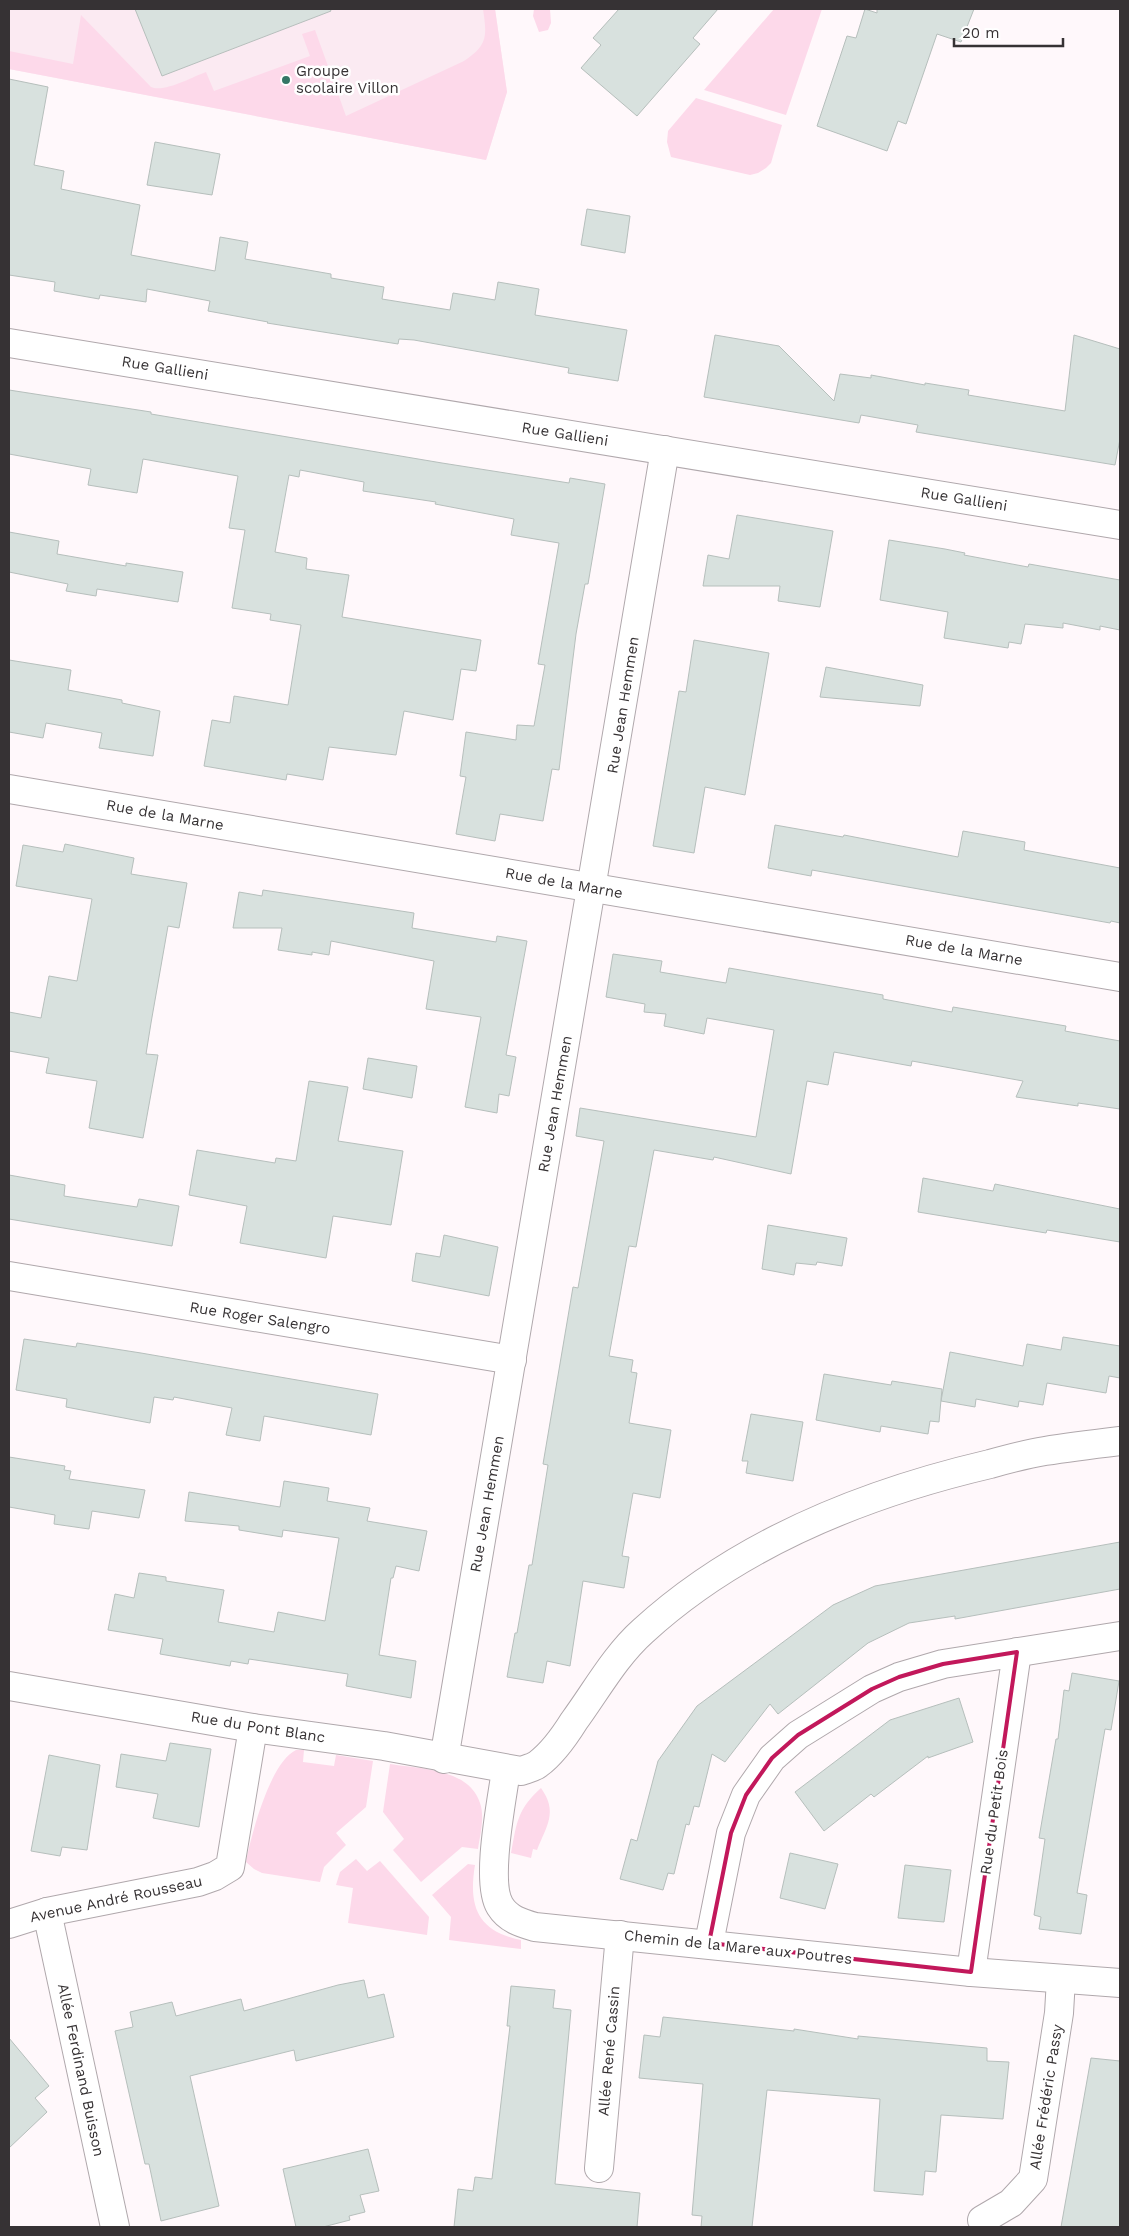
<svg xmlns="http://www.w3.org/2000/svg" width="1129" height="2236" viewBox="0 0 1129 2236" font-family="'Work Sans',sans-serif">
<rect width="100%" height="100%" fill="#fff8fb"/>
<path fill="#fbeaf2" d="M 9,9 L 495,9 L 507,92 L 486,160 L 9,69 Z"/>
<g fill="#fdd9ea">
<path d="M 483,9 L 495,9 L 507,92 L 486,160 L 9,69 L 9,51 L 73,64 L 81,15 L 151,87 C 164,93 192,77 206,72 L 214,91 L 310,56 L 302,34 L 315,30 L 346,116 L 464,61 C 488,45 487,36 483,9 Z"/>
<path d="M 534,9 L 550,9 L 551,23 L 548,30 L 539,32 L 533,16 Z"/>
<path d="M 774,9 L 822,9 L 786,115 L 704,90 Z"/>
<path d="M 696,98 L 782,125 L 771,163 L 766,168 L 758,173 L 750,175 L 671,157 L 667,142 L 668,131 Z"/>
<path d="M 296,1750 L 304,1750 L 303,1762 L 334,1766 L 336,1755 L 373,1761 L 366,1807 L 336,1833 L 346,1845 L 324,1867 L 320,1882 L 262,1873 L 254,1869 L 246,1862 C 251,1836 270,1762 296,1750 Z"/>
<path d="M 390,1764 C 419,1769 469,1768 480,1803 C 485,1817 480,1835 478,1849 L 462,1847 L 421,1882 L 393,1850 L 404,1839 L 383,1812 Z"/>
<path d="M 541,1788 C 558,1812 547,1825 537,1850 L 533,1849 L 531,1858 L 511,1853 C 517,1822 517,1810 541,1788 Z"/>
<path d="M 356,1859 L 367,1871 L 380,1861 L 429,1917 L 427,1935 L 348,1923 L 353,1888 L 336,1885 L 340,1872 Z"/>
<path d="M 468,1864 L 475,1865 C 468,1907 478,1931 521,1940 L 521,1949 L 449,1940 L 451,1917 L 432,1895 Z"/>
</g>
<g fill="#d8e1de" stroke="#b6bfbc">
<path d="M 135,9 L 330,9 L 331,11 L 162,76 Z"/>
<path d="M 619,9 L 718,9 L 693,38 L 700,44 L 637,116 L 581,68 L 601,45 L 593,38 Z"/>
<path d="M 865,9 L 877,13 L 877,9 L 974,9 L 961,42 L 937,34 L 906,124 L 898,121 L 887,151 L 817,126 L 847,36 L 856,38 Z"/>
<path d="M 9,79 L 48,87 L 34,165 L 64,171 L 61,189 L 140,205 L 131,255 L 215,271 L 220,237 L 248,242 L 245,259 L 331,274 L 331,278 L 384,287 L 382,299 L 450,310 L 453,293 L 495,300 L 498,282 L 539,289 L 535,315 L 627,330 L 618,381 L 568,373 L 569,368 L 414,340 L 399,339 L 398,344 L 267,323 L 268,322 L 208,311 L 210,301 L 147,289 L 146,302 L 100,295 L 99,299 L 54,291 L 55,282 L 9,275 Z"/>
<path d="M 155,142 L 220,154 L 212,195 L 147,185 Z"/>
<path d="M 587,209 L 630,216 L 625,253 L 581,245 Z"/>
<path d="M 715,335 L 779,346 L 834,401 L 840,374 L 871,378 L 871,375 L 925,385 L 925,383 L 969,390 L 968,395 L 1065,411 L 1074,335 L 1120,349 L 1120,439 L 1115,465 L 916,432 L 918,425 L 861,415 L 859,423 L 704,397 Z"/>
<path d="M 9,390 L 151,412 L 151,414 L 442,463 L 569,483 L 570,478 L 605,484 L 588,584 L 585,584 L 576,634 L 559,770 L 552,769 L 543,821 L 500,814 L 495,841 L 456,834 L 466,777 L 460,776 L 466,732 L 516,740 L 517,725 L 534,726 L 545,665 L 538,664 L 559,543 L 511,535 L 514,519 L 435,504 L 436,502 L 363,491 L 364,482 L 300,470 L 299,477 L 289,475 L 275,552 L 307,558 L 306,569 L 349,575 L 342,617 L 481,640 L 476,671 L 461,669 L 453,720 L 404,711 L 396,755 L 329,747 L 323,780 L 287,774 L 286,780 L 204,766 L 212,720 L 230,723 L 234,696 L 288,705 L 301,625 L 270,620 L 271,614 L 232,608 L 245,530 L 229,528 L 238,476 L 143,459 L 137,493 L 88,485 L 91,469 L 9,454 Z"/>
<path d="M 737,515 L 833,531 L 820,607 L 778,601 L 780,586 L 703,586 L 708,555 L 729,559 Z"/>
<path d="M 9,532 L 59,541 L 57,554 L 126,566 L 126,563 L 183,572 L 178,602 L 97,589 L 96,596 L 66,591 L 68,584 L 9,572 Z"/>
<path d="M 889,540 L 945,549 L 965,553 L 964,555 L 1028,567 L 1029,564 L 1120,580 L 1120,630 L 1100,626 L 1100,630 L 1063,623 L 1063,628 L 1025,624 L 1021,644 L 1009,642 L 1008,648 L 944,638 L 948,612 L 880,600 Z"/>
<path d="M 694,640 L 769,653 L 745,795 L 705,787 L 694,853 L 653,846 L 679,691 L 686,692 Z"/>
<path d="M 9,660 L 71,670 L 68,690 L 122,700 L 122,703 L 160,711 L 153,756 L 99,748 L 102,733 L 46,723 L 43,738 L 9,732 Z"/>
<path d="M 826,667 L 923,685 L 920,706 L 820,697 Z"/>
<path d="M 775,825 L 843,837 L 844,835 L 958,857 L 963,831 L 1025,842 L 1024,850 L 1120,868 L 1120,923 L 1111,921 L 1110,923 L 812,870 L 811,876 L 768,868 Z"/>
<path d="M 65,844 L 134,858 L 131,874 L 187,883 L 179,928 L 168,926 L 151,1023 L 146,1054 L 158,1055 L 143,1138 L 89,1128 L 97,1081 L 46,1073 L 49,1058 L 9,1051 L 9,1012 L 41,1018 L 49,976 L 77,981 L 92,899 L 16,886 L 23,845 L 63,852 Z"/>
<path d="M 263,890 L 414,913 L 412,928 L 496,942 L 497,936 L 527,941 L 506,1055 L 516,1057 L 509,1096 L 499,1094 L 497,1113 L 465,1107 L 481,1017 L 426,1009 L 434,961 L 331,941 L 329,955 L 312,952 L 312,955 L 278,950 L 282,928 L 233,928 L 239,892 L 262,896 Z"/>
<path d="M 613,954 L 662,961 L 660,972 L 726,983 L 729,968 L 883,995 L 883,999 L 952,1012 L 953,1007 L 1066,1026 L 1065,1031 L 1120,1041 L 1120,1109 L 1078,1103 L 1078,1106 L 1016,1097 L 1023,1081 L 912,1061 L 911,1066 L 834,1052 L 828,1085 L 807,1081 L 791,1174 L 714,1157 L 713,1160 L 654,1150 L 636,1247 L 629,1246 L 609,1356 L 633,1360 L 631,1372 L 637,1373 L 629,1423 L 671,1430 L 660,1498 L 633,1493 L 622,1556 L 629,1557 L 624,1588 L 583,1581 L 570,1666 L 547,1661 L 543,1683 L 507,1677 L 515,1633 L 517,1633 L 529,1565 L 532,1565 L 548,1465 L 543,1464 L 573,1287 L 578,1288 L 604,1141 L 576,1136 L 580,1108 L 756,1137 L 774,1030 L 707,1018 L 704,1034 L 664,1026 L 666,1014 L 644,1012 L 645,1004 L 606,997 Z"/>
<path d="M 368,1058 L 417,1066 L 412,1098 L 363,1089 Z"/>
<path d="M 309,1081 L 348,1087 L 338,1141 L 403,1151 L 391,1225 L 333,1216 L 326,1258 L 240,1243 L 247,1206 L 189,1195 L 197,1150 L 275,1163 L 276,1158 L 296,1161 Z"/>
<path d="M 9,1175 L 65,1185 L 64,1196 L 137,1207 L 139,1199 L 179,1206 L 172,1246 L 9,1219 Z"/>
<path d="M 923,1178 L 993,1191 L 995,1184 L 1120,1209 L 1120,1242 L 1047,1230 L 1046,1233 L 918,1212 Z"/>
<path d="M 768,1225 L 847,1238 L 842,1266 L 817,1262 L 816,1265 L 796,1263 L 794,1275 L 762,1269 Z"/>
<path d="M 444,1235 L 498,1247 L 489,1296 L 412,1281 L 416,1253 L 440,1257 Z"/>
<path d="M 1063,1337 L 1120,1346 L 1120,1378 L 1109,1376 L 1106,1393 L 1047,1383 L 1043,1405 L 1019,1401 L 1018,1407 L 976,1399 L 975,1407 L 941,1401 L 950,1352 L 1023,1366 L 1027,1344 L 1061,1350 Z"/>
<path d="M 24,1339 L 76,1347 L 77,1343 L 141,1353 L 378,1394 L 371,1435 L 264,1416 L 260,1441 L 226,1435 L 232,1408 L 174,1397 L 173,1400 L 154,1397 L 150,1423 L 66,1407 L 67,1399 L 16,1390 Z"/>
<path d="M 824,1374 L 891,1385 L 892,1381 L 942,1389 L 939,1422 L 930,1421 L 928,1434 L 881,1426 L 880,1432 L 816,1420 Z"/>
<path d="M 751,1414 L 803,1422 L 793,1481 L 746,1473 L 748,1461 L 742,1461 Z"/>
<path d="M 9,1457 L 65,1466 L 64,1470 L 71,1471 L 69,1479 L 145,1490 L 139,1518 L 92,1511 L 89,1529 L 54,1524 L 55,1515 L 9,1507 Z"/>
<path d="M 284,1481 L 329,1488 L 327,1501 L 370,1508 L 367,1521 L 427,1531 L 419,1571 L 396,1566 L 393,1578 L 391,1578 L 379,1655 L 416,1661 L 411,1698 L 346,1686 L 348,1674 L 249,1659 L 248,1664 L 231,1661 L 230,1666 L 160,1654 L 163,1639 L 108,1630 L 115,1594 L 134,1598 L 139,1573 L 166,1577 L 166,1581 L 224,1590 L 218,1622 L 274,1632 L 278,1612 L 325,1621 L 339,1538 L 283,1530 L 282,1537 L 239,1530 L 239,1526 L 185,1521 L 189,1492 L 280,1507 Z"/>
<path d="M 1120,1542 L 1120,1589 L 955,1619 L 955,1616 L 909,1623 L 868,1643 L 778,1714 L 770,1704 L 725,1762 L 712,1754 L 699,1807 L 694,1806 L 689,1825 L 686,1824 L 674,1874 L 668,1873 L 663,1890 L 620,1879 L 631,1839 L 637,1841 L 658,1761 L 697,1706 L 833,1605 L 875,1586 Z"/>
<path d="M 1072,1673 L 1119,1681 L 1111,1730 L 1105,1729 L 1077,1893 L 1087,1895 L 1081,1934 L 1039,1929 L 1041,1917 L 1034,1915 L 1045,1839 L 1039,1838 L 1056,1739 L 1058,1739 L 1064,1690 L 1069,1691 Z"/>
<path d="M 959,1698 L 973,1742 L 928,1758 L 928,1756 L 874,1797 L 871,1794 L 824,1831 L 795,1792 L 890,1720 Z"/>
<path d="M 170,1743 L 211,1749 L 199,1827 L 153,1818 L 158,1794 L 116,1787 L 121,1754 L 166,1761 Z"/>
<path d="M 49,1755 L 100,1765 L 87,1850 L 62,1847 L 60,1856 L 31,1851 Z"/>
<path d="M 790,1853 L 838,1864 L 825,1909 L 780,1898 Z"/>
<path d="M 905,1865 L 951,1870 L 944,1922 L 898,1918 Z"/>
<path d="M 364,1980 L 368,1998 L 384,1994 L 394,2037 L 296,2061 L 294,2050 L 190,2076 L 219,2206 L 161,2221 L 149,2164 L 145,2164 L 115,2031 L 133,2027 L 130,2012 L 172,2002 L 176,2016 L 241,1999 L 244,2011 L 338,1985 Z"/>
<path d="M 511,1986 L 555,1990 L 553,2008 L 571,2010 L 555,2184 L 640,2193 L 637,2227 L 454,2227 L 458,2189 L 473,2191 L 475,2177 L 492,2179 L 510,2026 L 507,2026 Z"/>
<path d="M 663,2017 L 794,2031 L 794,2029 L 858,2039 L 858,2036 L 987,2048 L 987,2061 L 1009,2062 L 1003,2119 L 941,2115 L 936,2172 L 925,2171 L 923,2195 L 874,2191 L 880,2099 L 767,2090 L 752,2227 L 701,2227 L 702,2216 L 692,2215 L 703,2084 L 639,2078 L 644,2035 L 660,2037 Z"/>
<path d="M 9,2038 L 49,2086 L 35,2098 L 47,2112 L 9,2148 Z"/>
<path d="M 1091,2058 L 1120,2061 L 1120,2227 L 1061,2227 Z"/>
<path d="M 368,2149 L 379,2191 L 360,2195 L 365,2212 L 349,2216 L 350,2220 L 323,2227 L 296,2227 L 283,2169 Z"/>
</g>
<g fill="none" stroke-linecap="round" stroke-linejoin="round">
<defs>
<g id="minor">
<path d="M 9,343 L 1120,525"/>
<path d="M 9,789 L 1120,977"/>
<path d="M 9,1276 L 512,1360"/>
<path d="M 9,1686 L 253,1728 L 384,1746 L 521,1771 C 526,1769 533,1768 538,1764 C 553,1753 564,1737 574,1721 C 596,1691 615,1656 643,1631 C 738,1544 866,1493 990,1464 C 1008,1459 1027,1454 1045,1451 C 1070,1447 1095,1444 1120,1441"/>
<path d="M 444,1759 L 665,450"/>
<path d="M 506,1770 C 502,1800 485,1882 500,1906 C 508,1919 521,1923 535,1927 L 971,1972 L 1120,1983"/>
<path d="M 47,1912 L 115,2227"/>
<path d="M 9,1924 L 47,1912 L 198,1882 L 215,1876 L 230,1867 L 253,1728"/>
<path d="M 709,1943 L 731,1833 L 746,1795 L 772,1758 L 798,1735 L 872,1689 L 899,1677 L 943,1664 L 1120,1636"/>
<path d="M 971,1972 L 1017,1652"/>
<path d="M 599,2168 L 620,1935"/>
<path d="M 982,2220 L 1011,2203 L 1033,2179 L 1059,2013 L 1061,1979"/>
</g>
</defs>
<use href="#minor" stroke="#b0a8ac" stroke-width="30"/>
<use href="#minor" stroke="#fff" stroke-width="28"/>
</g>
<path fill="none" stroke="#c2185b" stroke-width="4" stroke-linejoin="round" d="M 1017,1652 L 971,1972 L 709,1943 L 731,1833 L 746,1795 L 772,1758 L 798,1735 L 872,1689 L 899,1677 L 943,1664 Z"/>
<circle fill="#357666" stroke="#fff" stroke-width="2" cx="286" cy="80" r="5"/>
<g text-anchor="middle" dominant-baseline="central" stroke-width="5" stroke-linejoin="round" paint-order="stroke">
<g font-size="15" fill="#363234" stroke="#fff" text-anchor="start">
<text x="296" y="71">Groupe<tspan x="296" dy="17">scolaire Villon</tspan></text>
</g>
<g font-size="15" fill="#363234" stroke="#fff">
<text transform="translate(165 368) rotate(9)">Rue Gallieni</text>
<text transform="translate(565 434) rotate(9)">Rue Gallieni</text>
<text transform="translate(964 499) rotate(9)">Rue Gallieni</text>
<text transform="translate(623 705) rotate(-81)">Rue Jean Hemmen</text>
<text transform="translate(165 815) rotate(10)">Rue de la Marne</text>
<text transform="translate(564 883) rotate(10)">Rue de la Marne</text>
<text transform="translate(964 950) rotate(10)">Rue de la Marne</text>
<text transform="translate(555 1104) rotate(-80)">Rue Jean Hemmen</text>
<text transform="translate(260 1318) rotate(9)">Rue Roger Salengro</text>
<text transform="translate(487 1504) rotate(-80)">Rue Jean Hemmen</text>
<text transform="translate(258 1727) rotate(9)">Rue du Pont Blanc</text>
<text transform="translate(994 1812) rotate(-82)">Rue du Petit Bois</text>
<text transform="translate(116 1899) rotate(-12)">Avenue André Rousseau</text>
<text transform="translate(738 1947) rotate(6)">Chemin de la Mare aux Poutres</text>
<text transform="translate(609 2051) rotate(-85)">Allée René Cassin</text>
<text transform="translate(81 2070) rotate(78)">Allée Ferdinand Buisson</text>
<text transform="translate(1046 2097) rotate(-81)">Allée Frédéric Passy</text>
</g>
</g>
<rect width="1129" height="2236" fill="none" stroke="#363234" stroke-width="20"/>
<path d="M954 38v8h109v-8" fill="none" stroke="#363234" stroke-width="2.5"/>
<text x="962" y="38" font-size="15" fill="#363234" stroke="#ffffff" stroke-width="4" paint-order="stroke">20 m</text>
</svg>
